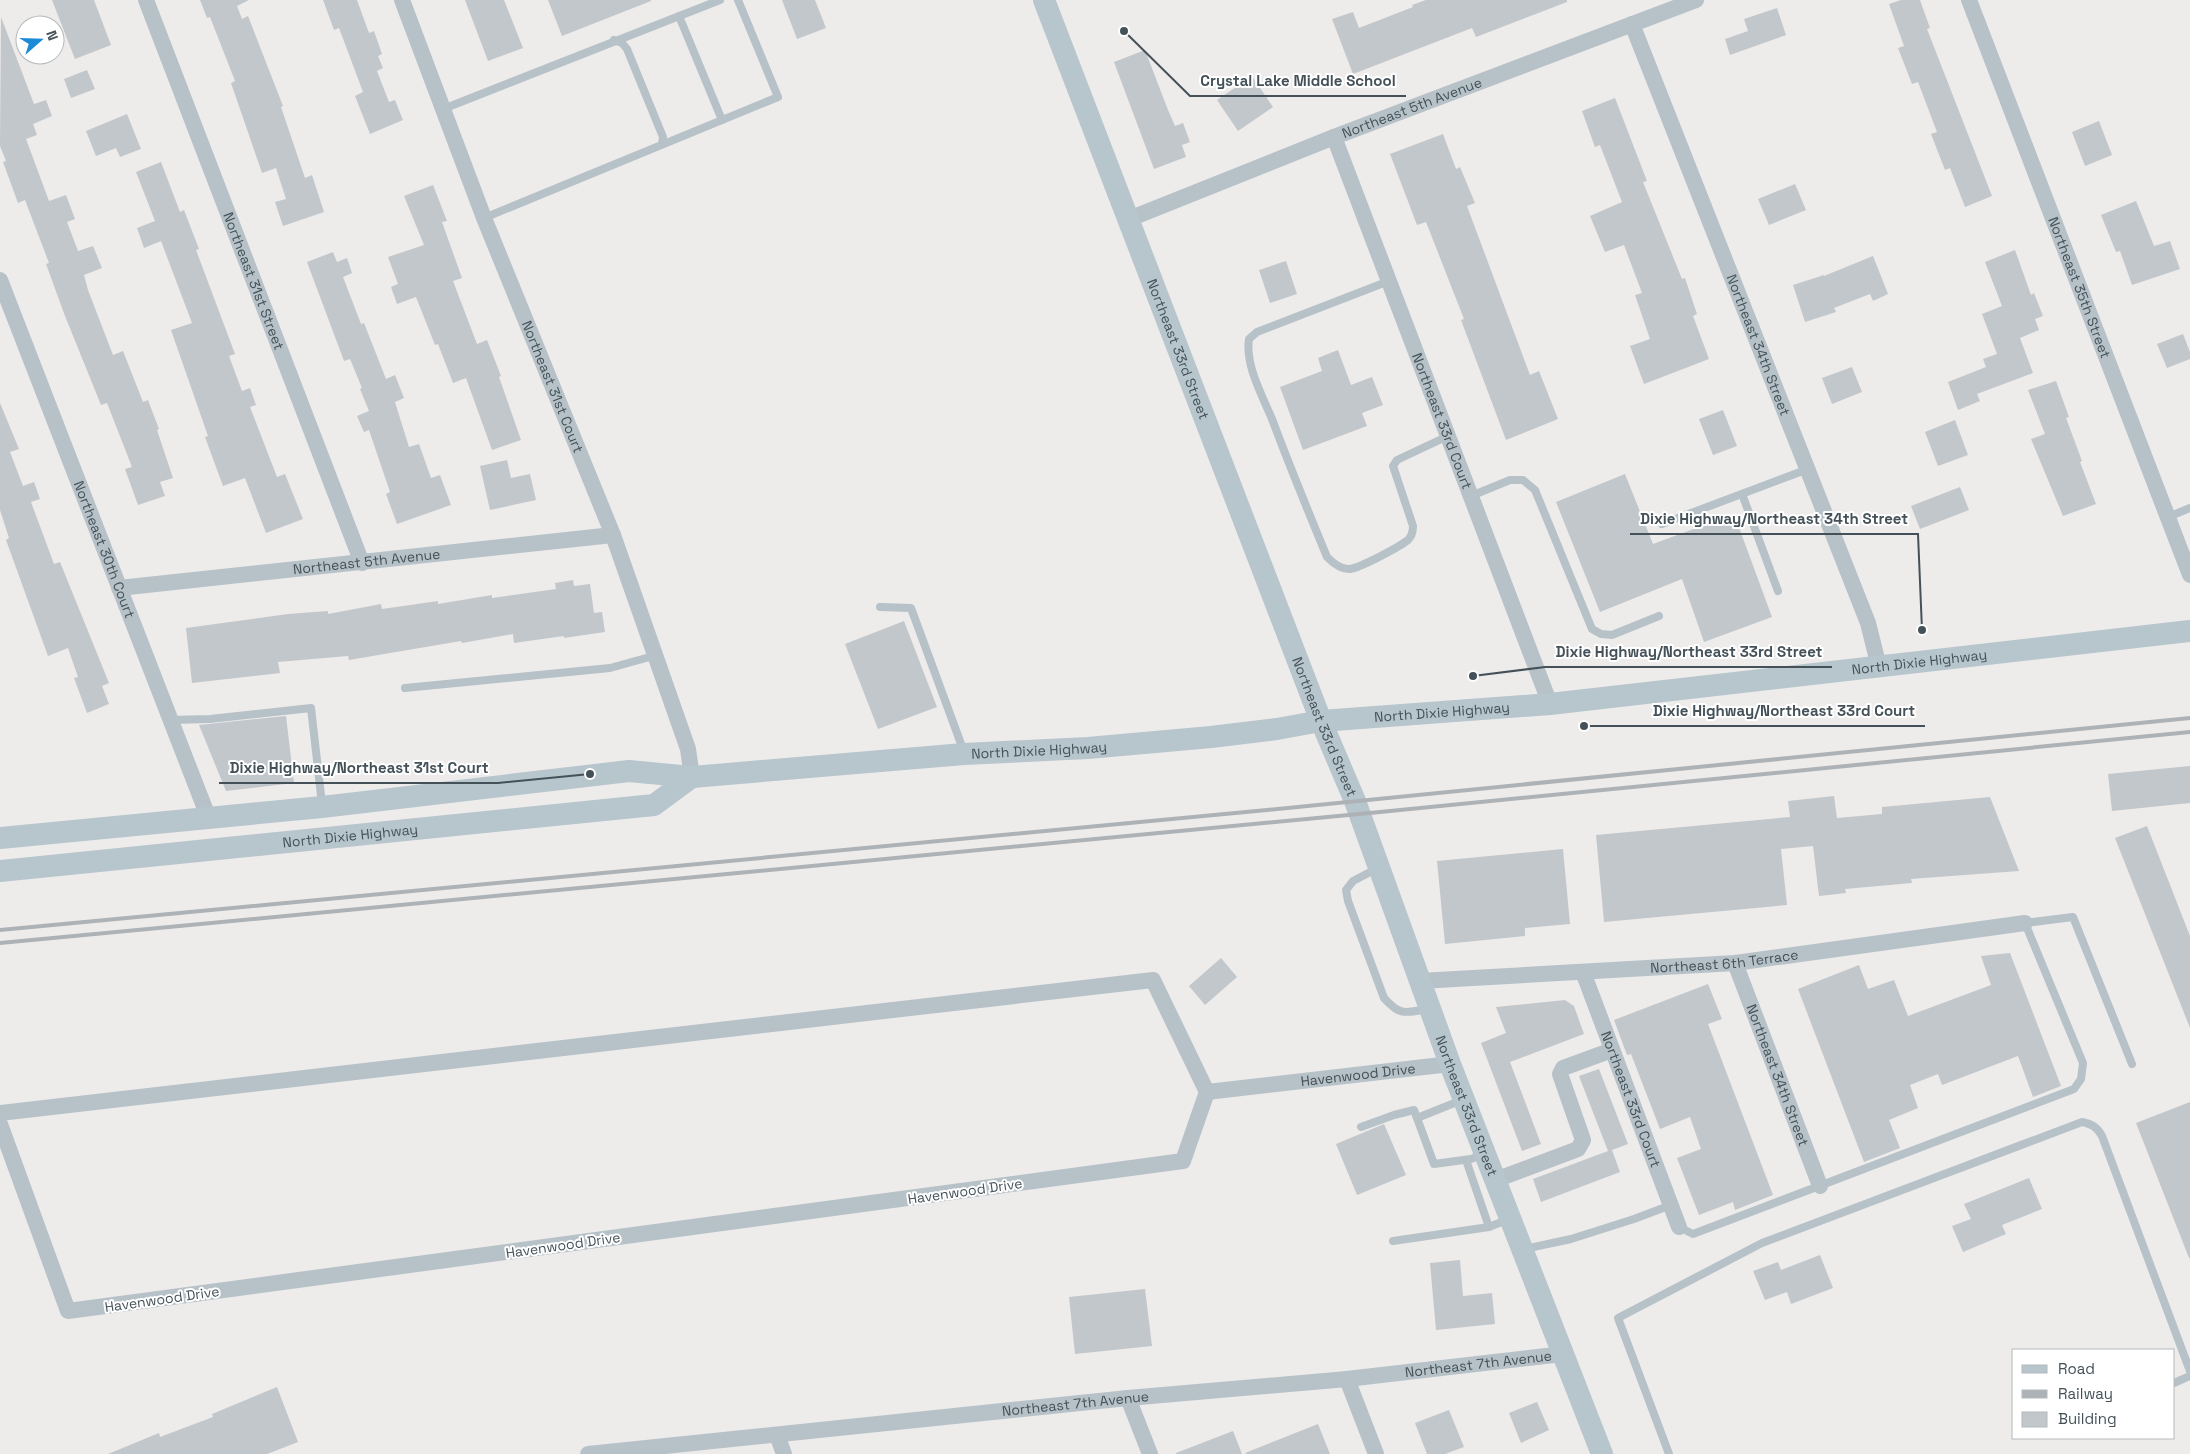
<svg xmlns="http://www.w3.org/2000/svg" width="2190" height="1454" viewBox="0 0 2190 1454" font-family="'Space Grotesk',sans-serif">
<rect width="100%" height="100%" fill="#eeebeb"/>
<g fill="#c2c7cb">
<path d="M 52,0 L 94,0 L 111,45 L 75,59 Z"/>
<path d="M 200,0 L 249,0 L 237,6 L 242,19 L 248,16 L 283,106 L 281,107 L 305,178 L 312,175 L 324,212 L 283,226 L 275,202 L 286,199 L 276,168 L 262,173 L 231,83 L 235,81 L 210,17 L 207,18 Z"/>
<path d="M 323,0 L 357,0 L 369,33 L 374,31 L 382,54 L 378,56 L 383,68 L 377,71 L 389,102 L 395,100 L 403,120 L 370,134 L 355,96 L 363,92 L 339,28 L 334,30 Z"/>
<path d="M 465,0 L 504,0 L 523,48 L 488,61 Z"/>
<path d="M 548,0 L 651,0 L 651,1 L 562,36 Z"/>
<path d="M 782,0 L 815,0 L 826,28 L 797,39 Z"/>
<path d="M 1426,0 L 1567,0 L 1567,2 L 1476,37 L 1472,28 L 1353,74 L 1332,19 L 1353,12 L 1359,28 L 1413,7 L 1412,5 Z"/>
<path d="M 1901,0 L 1920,0 L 1930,28 L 1927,29 L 1992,196 L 1965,207 L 1950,168 L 1945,170 L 1931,134 L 1937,132 L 1918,82 L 1912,84 L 1898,48 L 1904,46 L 1889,4 Z"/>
<path d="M 1777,8 L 1786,35 L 1730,55 L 1725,39 L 1748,31 L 1744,19 Z"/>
<path d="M 1,17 L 34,104 L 46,100 L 52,116 L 33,124 L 37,135 L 26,139 L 49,201 L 66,195 L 75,219 L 67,222 L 78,251 L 93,246 L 102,268 L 84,275 L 88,290 L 113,355 L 123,351 L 143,402 L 148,400 L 159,429 L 157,430 L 173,478 L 160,482 L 165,496 L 138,505 L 125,469 L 132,467 L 107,403 L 101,405 L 65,316 L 46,264 L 49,263 L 25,200 L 18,203 L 3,162 L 6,161 L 0,146 Z"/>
<path d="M 1145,50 L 1168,110 L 1175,126 L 1183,123 L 1190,142 L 1182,145 L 1186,157 L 1154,169 L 1114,62 Z"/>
<path d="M 87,70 L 95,89 L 71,98 L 64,79 Z"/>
<path d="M 1252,76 L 1273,107 L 1238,131 L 1217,100 Z"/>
<path d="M 1615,98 L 1647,181 L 1643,182 L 1682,279 L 1685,278 L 1697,314 L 1693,316 L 1709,359 L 1644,384 L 1630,346 L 1650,339 L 1635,295 L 1642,293 L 1624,245 L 1605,252 L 1590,216 L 1622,202 L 1600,145 L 1595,147 L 1582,111 Z"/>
<path d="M 127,114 L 141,149 L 120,157 L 116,148 L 96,156 L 86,131 Z"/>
<path d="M 2099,121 L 2112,155 L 2085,166 L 2072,132 Z"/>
<path d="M 1443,134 L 1456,169 L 1460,167 L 1475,203 L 1467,206 L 1530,375 L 1539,371 L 1558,419 L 1506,440 L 1461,320 L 1464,319 L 1426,222 L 1417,225 L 1390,154 Z"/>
<path d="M 161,162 L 180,212 L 184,210 L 199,249 L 196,250 L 235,354 L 229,356 L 242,391 L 250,388 L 256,405 L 250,407 L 277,477 L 285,474 L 303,519 L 266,533 L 245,478 L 223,486 L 205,437 L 208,436 L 171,330 L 192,323 L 161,241 L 144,248 L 137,228 L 155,221 L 136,172 Z"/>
<path d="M 1795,184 L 1806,210 L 1769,225 L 1758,199 Z"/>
<path d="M 433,185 L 447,221 L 442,222 L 462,278 L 453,281 L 477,344 L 487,340 L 501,376 L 499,377 L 521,440 L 492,450 L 466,378 L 453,383 L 438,344 L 435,345 L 416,297 L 397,304 L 391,287 L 398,284 L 388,257 L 424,245 L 404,196 Z"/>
<path d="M 2136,201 L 2154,246 L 2170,241 L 2180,269 L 2132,285 L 2120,251 L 2116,252 L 2101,215 Z"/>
<path d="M 2015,250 L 2031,295 L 2034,293 L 2043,316 L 2035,319 L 2039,330 L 2020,338 L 2033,373 L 1977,394 L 1980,401 L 1958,410 L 1948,382 L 1986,367 L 1983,359 L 1997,354 L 1982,314 L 2002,306 L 1985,262 Z"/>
<path d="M 333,252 L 337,262 L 347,258 L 352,273 L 343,277 L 361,324 L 364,323 L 386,379 L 395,375 L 404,398 L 395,402 L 409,447 L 419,444 L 431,478 L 440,475 L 451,505 L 397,524 L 386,494 L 390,492 L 369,430 L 364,432 L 357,416 L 369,411 L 360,389 L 362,388 L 350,359 L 344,361 L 307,262 Z"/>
<path d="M 1873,256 L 1888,294 L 1873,301 L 1870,294 L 1834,308 L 1836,312 L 1805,322 L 1793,285 L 1824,275 L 1824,276 Z"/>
<path d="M 1286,261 L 1297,294 L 1270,303 L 1259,270 Z"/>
<path d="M 2183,334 L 2190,352 L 2190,359 L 2167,368 L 2157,344 Z"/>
<path d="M 1338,350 L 1351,385 L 1372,377 L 1383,405 L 1362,413 L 1367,426 L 1303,450 L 1280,387 L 1322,371 L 1318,358 Z"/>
<path d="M 1852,367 L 1862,392 L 1832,404 L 1822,378 Z"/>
<path d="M 2056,381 L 2069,417 L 2066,418 L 2082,461 L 2080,462 L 2096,504 L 2063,516 L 2031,439 L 2045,434 L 2028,390 Z"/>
<path d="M 0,403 L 19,449 L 10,452 L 23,486 L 34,482 L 40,499 L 31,502 L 54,564 L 60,562 L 109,683 L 102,686 L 109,704 L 87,713 L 74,678 L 78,677 L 68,648 L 48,656 L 6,540 L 9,538 L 0,510 Z"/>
<path d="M 1723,410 L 1737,446 L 1713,455 L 1699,419 Z"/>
<path d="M 1955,420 L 1968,455 L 1938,466 L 1925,432 Z"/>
<path d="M 507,460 L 511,478 L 530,474 L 536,500 L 490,510 L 480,466 Z"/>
<path d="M 1625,474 L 1653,544 L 1734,514 L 1772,617 L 1704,642 L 1682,579 L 1600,612 L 1556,502 Z"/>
<path d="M 1960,487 L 1969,510 L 1920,529 L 1911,506 Z"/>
<path d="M 573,580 L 574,586 L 590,584 L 594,613 L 602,612 L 605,632 L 564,638 L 564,636 L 514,643 L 513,634 L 462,643 L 461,641 L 349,660 L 348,656 L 278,662 L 280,673 L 192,683 L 186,628 L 288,614 L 328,611 L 328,614 L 381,604 L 382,609 L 438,601 L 438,604 L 492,595 L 492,598 L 556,589 L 555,583 Z"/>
<path d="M 904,621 L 937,707 L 878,729 L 845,644 Z"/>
<path d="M 286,716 L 294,783 L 226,791 L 199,725 Z"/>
<path d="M 2190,766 L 2190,803 L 2112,811 L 2108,774 Z"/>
<path d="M 1834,796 L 1837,818 L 1882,814 L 1882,807 L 1990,797 L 2019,871 L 1911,879 L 1912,883 L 1845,889 L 1846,893 L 1819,896 L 1813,846 L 1781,849 L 1787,905 L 1604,922 L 1596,835 L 1790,817 L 1788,801 Z"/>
<path d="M 2147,826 L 2190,936 L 2190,1028 L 2115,838 Z"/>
<path d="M 1563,849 L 1570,924 L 1525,928 L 1525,936 L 1445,944 L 1437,861 Z"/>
<path d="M 2010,953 L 2061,1086 L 2033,1097 L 2018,1056 L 1942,1085 L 1938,1074 L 1910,1085 L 1918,1108 L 1889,1120 L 1900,1148 L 1864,1162 L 1798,989 L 1859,965 L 1868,989 L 1894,980 L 1908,1016 L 1991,985 L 1981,956 Z"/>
<path d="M 1221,958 L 1237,977 L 1205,1005 L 1189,986 Z"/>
<path d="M 1708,984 L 1722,1019 L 1708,1024 L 1773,1195 L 1735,1210 L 1733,1202 L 1699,1215 L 1677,1158 L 1701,1149 L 1690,1117 L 1660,1129 L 1631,1054 L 1627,1055 L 1614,1020 Z"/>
<path d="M 1565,1000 L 1574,1006 L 1584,1034 L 1510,1062 L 1541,1144 L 1522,1151 L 1481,1043 L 1506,1033 L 1496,1007 Z"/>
<path d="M 1599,1069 L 1628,1144 L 1612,1150 L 1620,1172 L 1541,1202 L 1533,1179 L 1608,1151 L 1579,1076 Z"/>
<path d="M 2190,1102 L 2190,1258 L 2189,1258 L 2136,1123 Z"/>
<path d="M 1384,1124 L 1406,1175 L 1357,1195 L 1336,1144 Z"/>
<path d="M 2029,1178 L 2042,1209 L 2002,1225 L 2006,1234 L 1963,1252 L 1952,1226 L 1971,1219 L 1964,1204 Z"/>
<path d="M 1820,1255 L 1833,1288 L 1791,1304 L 1787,1292 L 1765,1300 L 1753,1271 L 1778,1262 L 1781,1270 Z"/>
<path d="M 1460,1260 L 1463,1296 L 1492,1293 L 1495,1324 L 1436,1330 L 1430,1263 Z"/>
<path d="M 1145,1289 L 1152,1346 L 1075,1354 L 1069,1297 Z"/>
<path d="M 277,1387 L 298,1442 L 267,1454 L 108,1454 L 159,1433 L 160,1437 L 213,1417 L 212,1414 Z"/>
<path d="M 1537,1402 L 1549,1430 L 1521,1443 L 1509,1413 Z"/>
<path d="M 1449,1410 L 1464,1447 L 1445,1454 L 1427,1454 L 1415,1423 Z"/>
<path d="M 1318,1424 L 1330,1454 L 1246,1454 L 1245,1453 Z"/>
<path d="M 1233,1431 L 1242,1454 L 1176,1454 L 1176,1453 Z"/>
</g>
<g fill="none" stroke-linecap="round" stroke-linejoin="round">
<g stroke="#b6c2c8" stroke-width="8">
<path d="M 679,16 L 722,120"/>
<path d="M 614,40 L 622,43 L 627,49 L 663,137 L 662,144"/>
<path d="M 443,109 L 720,0"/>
<path d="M 484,218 L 778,97 L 738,0"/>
<path d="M 1389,281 L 1257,332 L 1249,339 C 1245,365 1262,395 1272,419 C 1289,465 1308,511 1327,557 C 1333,563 1341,570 1350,569 C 1362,567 1399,547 1408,540 C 1412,536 1413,531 1413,526 L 1393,466 L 1397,460 L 1448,436"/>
<path d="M 1742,494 L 1778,591"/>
<path d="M 1471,496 L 1510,480 L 1523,480 L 1535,490 L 1592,629 L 1601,634 L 1612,635 L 1659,616"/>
<path d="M 2168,517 L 2190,508"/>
<path d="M 1662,524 L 1808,469"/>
<path d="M 880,607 L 911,608 L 964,752"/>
<path d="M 405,688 L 610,668 L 657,655"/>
<path d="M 170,720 L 210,719 L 311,708 L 322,804"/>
<path d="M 1378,868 L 1353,881 L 1346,890 L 1348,901 L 1384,998 C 1400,1016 1405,1013 1428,1009"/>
<path d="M 1417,1118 L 1462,1100"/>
<path d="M 1361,1127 L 1394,1115 L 1414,1110 L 1434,1164 L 1471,1159 L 1484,1154"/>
<path d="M 1466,1160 L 1489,1227 L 1509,1219"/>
<path d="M 1679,1227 L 1693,1234 L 2074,1089 L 2081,1079 L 2083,1063 L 2025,923 L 2073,917 L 2132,1064"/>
<path d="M 1393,1241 L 1489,1227"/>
<path d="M 1524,1249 L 1571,1239 L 1634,1219 L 1671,1205"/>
<path d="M 2174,1383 L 2190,1376"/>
<path d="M 1669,1454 L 1618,1318 L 1762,1243 L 2082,1122 C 2092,1124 2097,1127 2102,1136 L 2190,1371"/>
</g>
<g stroke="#b6c2c8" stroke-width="16">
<path id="s1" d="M 146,0 L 362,563"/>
<path id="s2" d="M 402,0 L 484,218 L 613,535 L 688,749 L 692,777"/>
<path id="s3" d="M 1969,0 L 2190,575"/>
<path id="s4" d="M 1632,24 L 1868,623 L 1879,667"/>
<path id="s5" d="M 1334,137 L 1550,704"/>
<path id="s6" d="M 1129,219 L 1334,137 L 1696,0"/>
<path id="s7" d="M 0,280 L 209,819"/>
<path id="s8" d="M 119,588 L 613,535"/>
<path id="s9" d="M 1735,963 L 1820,1186"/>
<path id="s10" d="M 1583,972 L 1679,1227"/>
<path id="s11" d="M 1420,981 L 1735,963 L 2025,923"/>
<path id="s12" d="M 1207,1092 L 1450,1064"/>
<path d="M 0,1113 L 1153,980 L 1207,1092 L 1183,1161 L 68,1311 L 0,1124"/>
<path d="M 1495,1180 L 1578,1149 L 1583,1140 L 1560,1074 L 1563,1068 L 1612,1050"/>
<path d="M 1347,1379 L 1376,1454"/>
<path d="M 1128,1398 L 1150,1454"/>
<path d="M 777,1435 L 784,1454"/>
<path id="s13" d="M 588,1454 L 1128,1398 L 1347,1379 L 1563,1354"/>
</g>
<g stroke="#b7c5cd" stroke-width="22">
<path id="s14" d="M 1044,0 L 1321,721 L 1355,801 L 1450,1064 L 1602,1454"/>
<path id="s15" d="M 0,838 L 322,807 L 629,771 L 692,777 L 964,754 L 1088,748 L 1211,737 L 1277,729 L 1321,721 L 1550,704 L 2190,631"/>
<path id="s16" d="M 0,871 L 654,805 L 692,777"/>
</g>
<g stroke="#adb2b6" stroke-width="4">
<path d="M 0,930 L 1267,810 L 2190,718"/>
<path d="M 0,943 L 1380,812 L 2190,732"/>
</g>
</g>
<g text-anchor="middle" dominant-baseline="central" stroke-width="4" stroke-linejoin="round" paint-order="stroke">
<g font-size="14" fill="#445158" stroke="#fff">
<text stroke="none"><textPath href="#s6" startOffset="304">Northeast 5th Avenue</textPath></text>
<text stroke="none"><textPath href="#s1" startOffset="301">Northeast 31st Street</textPath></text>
<text stroke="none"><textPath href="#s3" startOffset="308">Northeast 35th Street</textPath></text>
<text stroke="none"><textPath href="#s4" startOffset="345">Northeast 34th Street</textPath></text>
<text stroke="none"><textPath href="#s14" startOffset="374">Northeast 33rd Street</textPath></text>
<text stroke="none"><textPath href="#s2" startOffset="415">Northeast 31st Court</textPath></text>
<text stroke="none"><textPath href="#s5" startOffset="304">Northeast 33rd Court</textPath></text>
<text stroke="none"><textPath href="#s7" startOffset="289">Northeast 30th Court</textPath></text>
<text stroke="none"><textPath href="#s8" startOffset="249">Northeast 5th Avenue</textPath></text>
<text stroke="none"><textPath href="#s15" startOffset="1929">North Dixie Highway</textPath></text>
<text stroke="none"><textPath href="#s15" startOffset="1449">North Dixie Highway</textPath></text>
<text stroke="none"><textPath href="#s14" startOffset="779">Northeast 33rd Street</textPath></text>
<text stroke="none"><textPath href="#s15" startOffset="1044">North Dixie Highway</textPath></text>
<text stroke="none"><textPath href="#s16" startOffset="352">North Dixie Highway</textPath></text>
<text stroke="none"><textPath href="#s11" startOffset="305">Northeast 6th Terrace</textPath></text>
<text stroke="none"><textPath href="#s12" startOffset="152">Havenwood Drive</textPath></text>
<text stroke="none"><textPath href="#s9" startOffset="120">Northeast 34th Street</textPath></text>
<text stroke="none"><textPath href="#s10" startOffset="136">Northeast 33rd Court</textPath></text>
<text stroke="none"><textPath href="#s14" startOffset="1184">Northeast 33rd Street</textPath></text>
<text transform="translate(965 1191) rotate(-8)">Havenwood Drive</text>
<text transform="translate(563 1245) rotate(-8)">Havenwood Drive</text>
<text transform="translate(162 1299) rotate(-8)">Havenwood Drive</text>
<text stroke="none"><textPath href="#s13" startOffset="895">Northeast 7th Avenue</textPath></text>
<text stroke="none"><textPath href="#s13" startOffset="490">Northeast 7th Avenue</textPath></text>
</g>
</g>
<path fill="none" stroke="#445158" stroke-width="2" d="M1124 31L1190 96H1406M1922 630L1918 534H1630M1473 676L1545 667H1832M1584 726L1643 726H1925M590 774L498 783H219"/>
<g fill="#445158" stroke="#fff" stroke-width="2">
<circle cx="1124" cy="31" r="5"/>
<circle cx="1922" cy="630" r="5"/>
<circle cx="1473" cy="676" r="5"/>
<circle cx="1584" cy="726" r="5"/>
<circle cx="590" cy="774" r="5"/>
</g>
<g font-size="15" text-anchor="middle" font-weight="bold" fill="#445158" stroke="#fff" stroke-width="4" stroke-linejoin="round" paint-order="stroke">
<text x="1298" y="86">Crystal Lake Middle School</text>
<text x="1774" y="524">Dixie Highway/Northeast 34th Street</text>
<text x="1689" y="657">Dixie Highway/Northeast 33rd Street</text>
<text x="1784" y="716">Dixie Highway/Northeast 33rd Court</text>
<text x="359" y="773">Dixie Highway/Northeast 31st Court</text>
</g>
<rect x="2012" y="1349" width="162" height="90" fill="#ffffff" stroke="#b4b9bc"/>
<rect x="2022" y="1365" width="25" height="8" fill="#b7c5cd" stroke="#b4b9bc"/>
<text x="2058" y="1374" font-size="15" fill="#445158">Road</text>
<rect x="2022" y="1390" width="25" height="8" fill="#adb2b6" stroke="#b4b9bc"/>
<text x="2058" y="1399" font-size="15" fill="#445158">Railway</text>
<rect x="2022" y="1412" width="25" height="15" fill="#c2c7cb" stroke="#b4b9bc"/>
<text x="2058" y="1424" font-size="15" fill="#445158">Building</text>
<g transform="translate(40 40) rotate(70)"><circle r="24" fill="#ffffff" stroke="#b4b9bc"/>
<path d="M0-4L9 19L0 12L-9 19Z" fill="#1d8ad5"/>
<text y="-8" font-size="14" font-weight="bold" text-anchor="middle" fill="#445158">N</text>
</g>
</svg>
